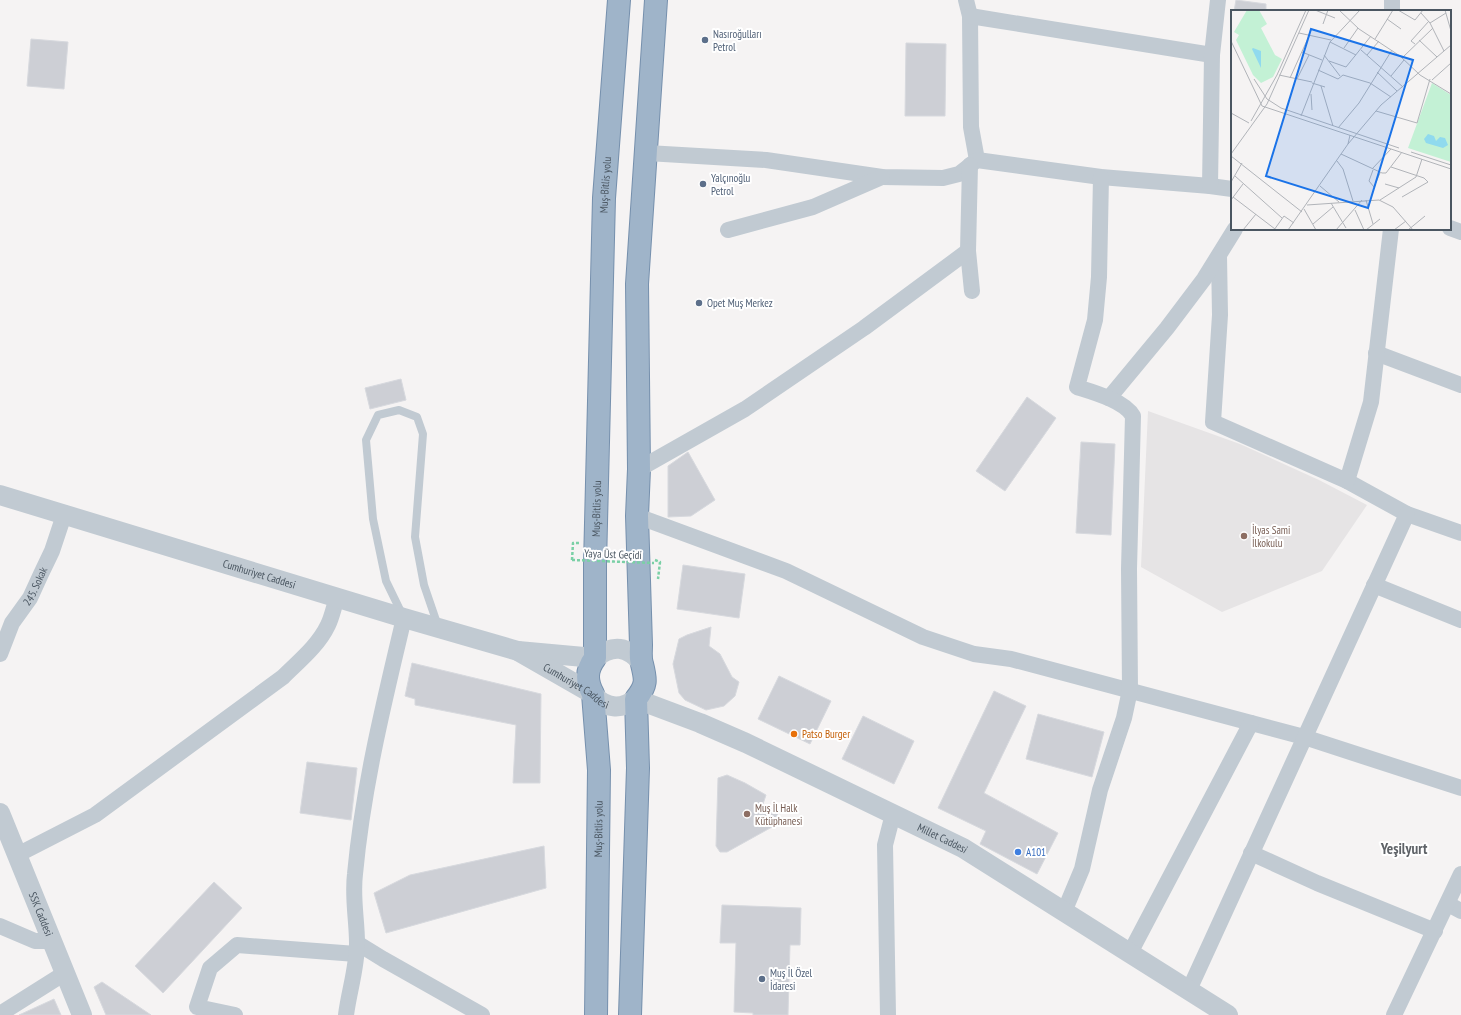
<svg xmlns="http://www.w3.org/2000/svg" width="1461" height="1015" viewBox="0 0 1461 1015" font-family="'PT Sans Narrow',sans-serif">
<rect width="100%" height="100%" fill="#f5f3f3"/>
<path fill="#e6e4e5" d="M 1148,411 L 1240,444 L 1319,480 L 1367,505 L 1322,571 L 1222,612 L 1141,567 Z"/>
<g fill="#cdcfd5" stroke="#d7d9de">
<path d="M 1236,0 L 1266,4 L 1266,11 L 1234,11 Z"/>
<path d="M 31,39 L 68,42 L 64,89 L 27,86 Z"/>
<path d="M 906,43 L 946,44 L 945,116 L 905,116 Z"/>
<path d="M 401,379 L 406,400 L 370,409 L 365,388 Z"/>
<path d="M 1027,397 L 1056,418 L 1005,491 L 976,471 Z"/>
<path d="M 1081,442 L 1115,444 L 1111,535 L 1076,533 Z"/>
<path d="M 688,452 L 715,500 L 691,516 L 668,517 L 668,466 Z"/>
<path d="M 683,565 L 745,574 L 739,618 L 677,609 Z"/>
<path d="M 711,627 L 709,646 L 720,654 L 732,677 L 739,682 L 735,696 L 724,706 L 706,710 L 685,700 L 679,693 L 673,664 L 679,639 L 687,635 Z"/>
<path d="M 412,663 L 541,694 L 540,783 L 513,783 L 516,725 L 415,705 L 415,699 L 405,696 Z"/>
<path d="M 779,676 L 831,701 L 810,744 L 758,719 Z"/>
<path d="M 994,691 L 1026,706 L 984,793 L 1058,833 L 1037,874 L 980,844 L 986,831 L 938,808 Z"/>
<path d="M 1038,714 L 1104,732 L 1092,777 L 1026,759 Z"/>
<path d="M 863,716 L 914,741 L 894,784 L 842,759 Z"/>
<path d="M 307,762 L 357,768 L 351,820 L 300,813 Z"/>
<path d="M 727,775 L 745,783 L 766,795 L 763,804 L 776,811 L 779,818 L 778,823 L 772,827 L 727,852 L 720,852 L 716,846 L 718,778 Z"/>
<path d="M 544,846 L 546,888 L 386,933 L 374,893 L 410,875 Z"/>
<path d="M 214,882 L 242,908 L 163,993 L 135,966 Z"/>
<path d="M 722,905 L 801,908 L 800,945 L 790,945 L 788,1015 L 753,1015 L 753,1013 L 734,1012 L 736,943 L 720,943 Z"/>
<path d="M 102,982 L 151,1015 L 106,1015 L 94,987 Z"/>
<path d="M 54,999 L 61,1015 L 19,1015 Z"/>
</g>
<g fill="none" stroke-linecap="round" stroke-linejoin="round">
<defs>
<g id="trunk">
<path id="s5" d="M 596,1015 L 599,770 L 593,694 C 586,681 586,670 595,658 L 595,564 L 604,198 L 619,0"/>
<path d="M 630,1015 L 638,768 L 636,699 C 647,685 646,680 642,664 C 640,658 641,651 641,645 L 637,516 L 639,469 L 637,284 L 656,0"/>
</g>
</defs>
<use href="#trunk" stroke="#7690ad" stroke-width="24"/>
<g stroke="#7ad0a6" stroke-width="2.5" stroke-dasharray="3 2" stroke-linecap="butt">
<path d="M 572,560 L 573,543 L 579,543"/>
<path d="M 655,560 L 660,562 L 658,579"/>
</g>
<path stroke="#c1cad2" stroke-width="8" d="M 402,614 L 386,581 L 373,519 L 366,440 L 378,415 L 399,410 L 417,417 L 423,434 L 415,537 L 424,585 L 438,626"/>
<g stroke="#c1cad2" stroke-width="16">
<path d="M 966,0 L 970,16 L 971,127 L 977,160"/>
<path d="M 1392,0 L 1392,11"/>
<path d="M 970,16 L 1212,55"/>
<path d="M 647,153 L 766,160 L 882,177 L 943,178 L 959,174 L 977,160 L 1101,177 L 1210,186 L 1232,189"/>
<path d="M 970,165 L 968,251 L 972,291"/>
<path d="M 1210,186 L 1212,55 L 1218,0"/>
<path d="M 1450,228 L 1461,232"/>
<path d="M 728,230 L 813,207 L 882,177"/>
<path d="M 1219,256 L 1220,315 L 1213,422 L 1347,481 L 1407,514 L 1461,533"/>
<path d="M 1376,353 L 1461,385"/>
<path d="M 1109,398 L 1167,328 L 1204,279 L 1235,229"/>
<path d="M 639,469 L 745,409 L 864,328 L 968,251"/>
<path d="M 1347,481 L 1371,402 L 1391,229"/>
<path d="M 637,516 L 786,571 L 923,637 L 974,654 L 1011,659 L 1304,737 L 1461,788"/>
<path d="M 1374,585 L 1461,620"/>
<path id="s1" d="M 0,654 L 12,623 L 30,598 L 41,574 L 52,551 L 64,515"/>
<path d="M 1251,853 L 1317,883 L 1435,931"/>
<path d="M 17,855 L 95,815 L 283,677 C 299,661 318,646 328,625 C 332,617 334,606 337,598"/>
<path d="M 1448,904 L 1461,911"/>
<path d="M 1064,912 L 1082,869 L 1100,790 L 1124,718 L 1130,690 L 1129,569 L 1133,416 C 1125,401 1093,392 1077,387 L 1095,320 L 1099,277 L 1101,177"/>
<path d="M 0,926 L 35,941 L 52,941"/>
<path d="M 357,943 L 383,959 L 482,1015"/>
<path d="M 1130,953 L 1251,723"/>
<path d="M 1189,990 L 1407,514"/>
<path d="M 0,1014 L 65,973"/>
<path d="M 235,1015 L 197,1007 L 210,968 L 237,945 L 356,954"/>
<path d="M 346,1015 C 349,991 357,968 357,943 C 357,920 352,897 355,874 C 363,787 384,702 404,618"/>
<path d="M 888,1015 L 885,845 L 893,814"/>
<path d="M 1394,1015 L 1461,874"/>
</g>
<g stroke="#c1cad2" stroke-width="20">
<path id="s2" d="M 0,495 L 404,618 L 518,651 L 595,658 C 613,644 627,646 642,663"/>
<path id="s3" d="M 518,651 L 593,694 C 605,709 621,710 636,699 L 700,723 L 746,743 L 963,848 L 1228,1015"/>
<path id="s4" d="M 0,813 L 82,1015"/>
</g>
<use href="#trunk" stroke="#9fb4c9" stroke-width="22"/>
<path stroke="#7ad0a6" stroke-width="2.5" stroke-dasharray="3 2" stroke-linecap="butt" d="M 572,560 L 654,563"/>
</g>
<g fill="#5c6f8a" stroke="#fff" stroke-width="1.5">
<circle cx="705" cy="40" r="4"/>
<circle cx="703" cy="184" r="4"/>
<circle cx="699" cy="303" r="4"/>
<circle cx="762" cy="979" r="4"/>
</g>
<g fill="#8d6e63" stroke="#fff" stroke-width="1.5">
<circle cx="1244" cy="536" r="4"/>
<circle cx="747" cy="814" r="4"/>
</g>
<circle fill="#e8710a" stroke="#fff" stroke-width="1.5" cx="794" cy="734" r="4"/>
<circle fill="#3f7fe0" stroke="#fff" stroke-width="1.5" cx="1018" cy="852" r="4"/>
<g text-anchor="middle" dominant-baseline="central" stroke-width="4" stroke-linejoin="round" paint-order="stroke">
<g font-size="11" fill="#4e5e75" stroke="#fff" text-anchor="start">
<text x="713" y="34">Nasıroğulları<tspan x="713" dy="13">Petrol</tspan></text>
<text x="711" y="178">Yalçınoğlu<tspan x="711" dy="13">Petrol</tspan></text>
<text x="707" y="303">Opet Muş Merkez</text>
<text x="770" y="973">Muş İl Özel<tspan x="770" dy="13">İdaresi</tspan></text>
</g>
<g font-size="11" fill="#4a5661" stroke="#fff">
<text stroke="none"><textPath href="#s5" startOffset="833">Muş-Bitlis yolu</textPath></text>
<text stroke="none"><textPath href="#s5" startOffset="509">Muş-Bitlis yolu</textPath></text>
<text transform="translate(613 554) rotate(2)">Yaya Üst Geçidi</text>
<text stroke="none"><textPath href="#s2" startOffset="271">Cumhuriyet Caddesi</textPath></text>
<text stroke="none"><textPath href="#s1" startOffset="77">245. Sokak</textPath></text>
<text stroke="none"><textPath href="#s3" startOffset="68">Cumhuriyet Caddesi</textPath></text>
<text stroke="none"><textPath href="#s5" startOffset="186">Muş-Bitlis yolu</textPath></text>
<text stroke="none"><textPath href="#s3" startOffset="472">Millet Caddesi</textPath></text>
<text stroke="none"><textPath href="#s4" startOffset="109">SSK Caddesi</textPath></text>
</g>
<g font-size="11" fill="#785e54" stroke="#fff" text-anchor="start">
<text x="1252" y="530">İlyas Sami<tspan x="1252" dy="13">İlkokulu</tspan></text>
<text x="755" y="808">Muş İl Halk<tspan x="755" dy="13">Kütüphanesi</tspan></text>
</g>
<g font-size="11" fill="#c56008" stroke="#fff" text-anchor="start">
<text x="802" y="734">Patso Burger</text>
</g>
<g font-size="11" fill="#366cbe" stroke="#fff" text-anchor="start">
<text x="1026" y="852">A101</text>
</g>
<g font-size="15" font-weight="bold" fill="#5f6368" stroke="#fff">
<text x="1404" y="848">Yeşilyurt</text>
</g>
</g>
<g transform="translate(1231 10)">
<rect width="220" height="220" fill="#f5f3f3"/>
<path d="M 16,0 L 28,0 L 36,14 L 30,18 L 44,45 L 51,49 L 42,67 L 30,73 L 22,65 L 5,30 L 8,25 L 3,22 ZM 201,73 L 220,85 L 220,152 L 177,138 Z" fill="#c3f1d5"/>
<path d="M 22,38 L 30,41 L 30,58 L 21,39 ZM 197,124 L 203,126 L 205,131 L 209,127 L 214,128 L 217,135 L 212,138 L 195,133 L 193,129 Z" fill="#90daee"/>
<path fill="none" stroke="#b1b4b9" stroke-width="1" d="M 84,0 L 104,8M 108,0 L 128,19 L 169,46 L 189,65 L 220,84M 167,0 L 184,10 L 192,0M 214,0 L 220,21M 190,3 L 199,13 L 213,41M 156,9 L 170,19M 199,13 L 215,3M 92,14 L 97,0M 68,23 L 100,30M 144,29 L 162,0M 188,30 L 206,47M 0,31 L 31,96 L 220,159M 99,32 L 125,45M 184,34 L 180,31 L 198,11M 113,38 L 127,18M 130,40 L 172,77M 71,42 L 91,50M 93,45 L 109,66M 136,45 L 148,31M 171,48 L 202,18M 98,51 L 115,57 L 140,26M 87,60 L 107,69 L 112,65 L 139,73 L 160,87M 146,62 L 166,81M 48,65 L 81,72M 160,66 L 173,50M 59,68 L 78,26M 23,69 L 36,89 L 50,98 L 168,138M 66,69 L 78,45M 201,70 L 220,53M 81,73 L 94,77M 90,76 L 102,116M 80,84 L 81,100M 145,101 L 186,113 L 199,69M 0,103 L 18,113M 70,106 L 99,32 L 129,0M 20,111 L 46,65 L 75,0M 107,118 L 128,93 L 161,40M 117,134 L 150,95 L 220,35M 180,142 L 220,155M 0,144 L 36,94 L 78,0M 110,144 L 151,163 L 155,163 L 171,142M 0,146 L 71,202M 106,151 L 112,159 L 122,191M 160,157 L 193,168 L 197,172 L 171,187M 141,159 L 160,139M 142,160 L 138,171 L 143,177 L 149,163M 4,166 L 51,208M 0,172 L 11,153M 154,174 L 168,178M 89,176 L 108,192M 2,187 L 44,219M 0,190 L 12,174M 135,190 L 142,214M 149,190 L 185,167 L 191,149M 100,193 L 115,218M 76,195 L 148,190 L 162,197 L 182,220M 73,199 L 85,220M 124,200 L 133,220M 82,214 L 102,197M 12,220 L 25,204M 43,220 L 53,206 L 63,213M 57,220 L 117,134 L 119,125M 105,220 L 131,190M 135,220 L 149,209M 163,220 L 175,211M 177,220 L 194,206"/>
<path fill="#1a73e8" fill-opacity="0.15" stroke="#1a73e8" stroke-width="2" d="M 80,19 L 182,50 L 137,198 L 35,166 Z"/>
<rect width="220" height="220" fill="none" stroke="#4a5661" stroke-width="2"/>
</g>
</svg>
